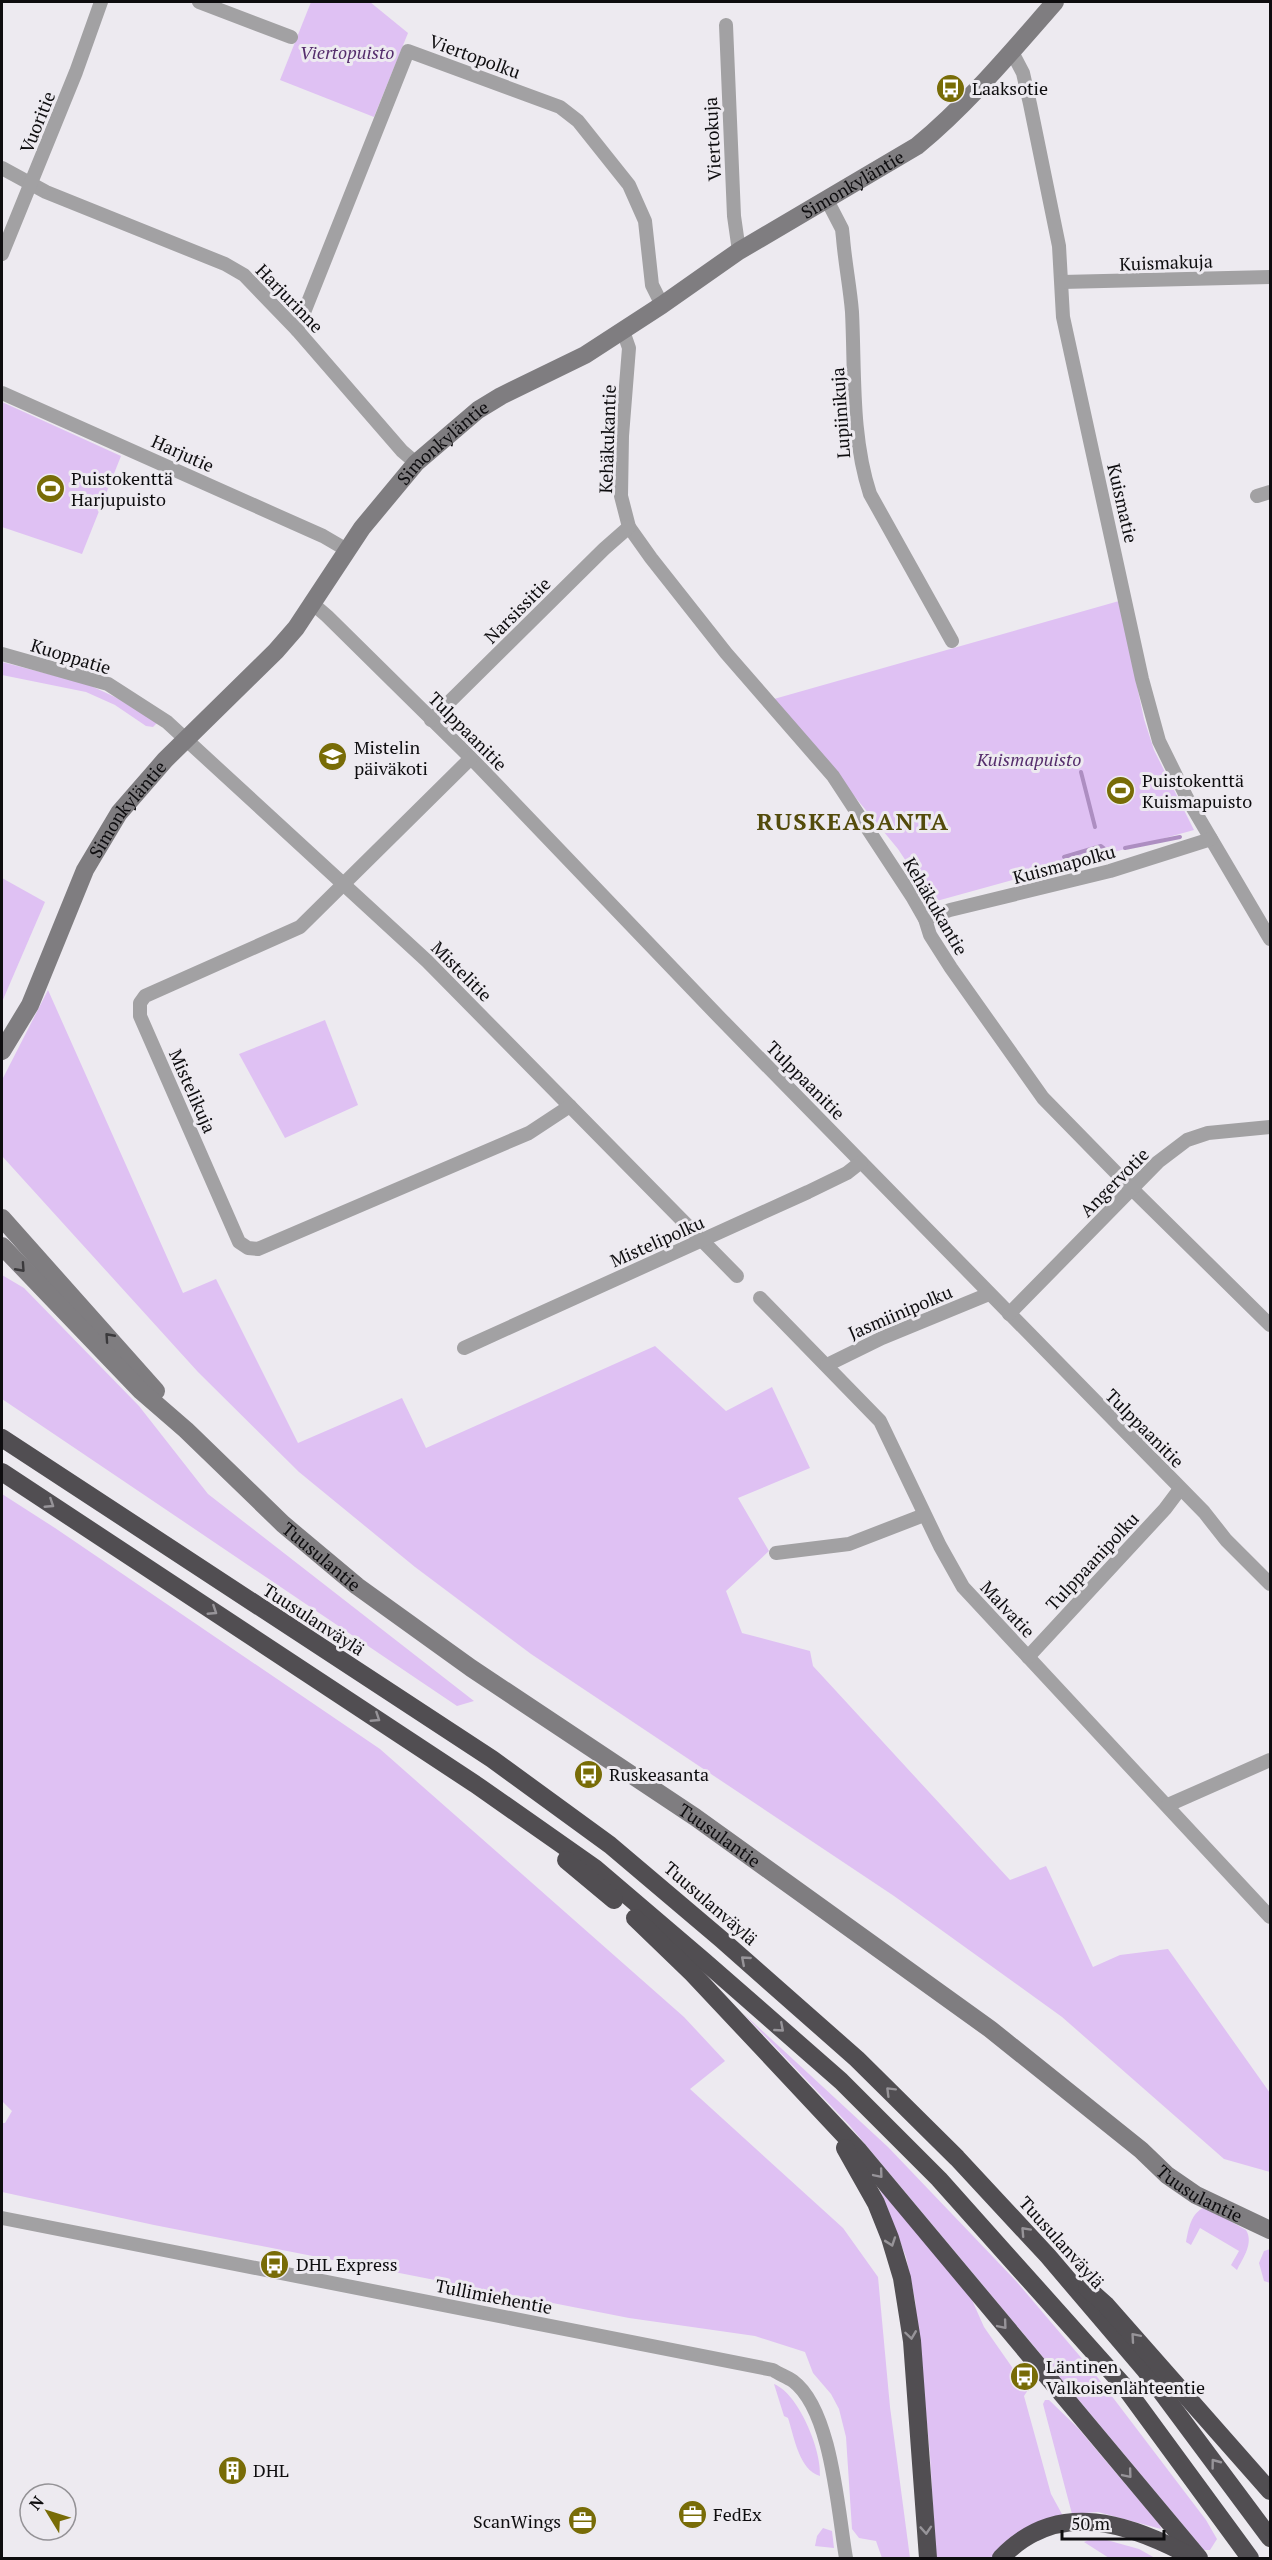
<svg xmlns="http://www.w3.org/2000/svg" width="1272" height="2560" viewBox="0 0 1272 2560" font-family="'PT Serif',serif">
<rect width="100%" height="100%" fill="#edeaf0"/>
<g fill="#dfc1f3">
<path d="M 311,2 L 370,2 L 408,33 L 374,117 L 280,80 Z"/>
<path d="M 2,402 L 121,456 L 82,554 L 2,527 Z"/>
<path d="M 1119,601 L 1144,719 L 1154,750 L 1194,830 L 933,902 L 898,849 L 774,699 Z"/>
<path d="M 2,662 L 87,684 L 117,698 L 157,723 L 153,727 L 146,726 L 115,705 L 86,692 L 2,675 Z"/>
<path d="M 2,878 L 45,902 L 2,1002 Z"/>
<path d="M 48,990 L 183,1293 L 216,1279 L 298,1443 L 402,1398 L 426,1448 L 655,1346 L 726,1411 L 772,1387 L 810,1468 L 738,1498 L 769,1551 L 726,1591 L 742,1633 L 810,1651 L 813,1666 L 1010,1880 L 1046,1866 L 1093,1967 L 1120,1955 L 1168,1949 L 1270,2093 L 1270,2172 L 1224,2159 L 1062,2017 L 894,1896 L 531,1654 L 415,1567 L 299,1472 L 198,1372 L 2,1156 L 2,1080 Z"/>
<path d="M 325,1020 L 358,1105 L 285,1138 L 239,1054 Z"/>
<path d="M 2,1275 L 24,1288 L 139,1406 L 208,1494 L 474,1701 L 457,1706 L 2,1399 Z"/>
<path d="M 2,1494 L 55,1528 L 380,1749 L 684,2017 L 725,2061 L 690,2089 L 843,2228 L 878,2277 L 890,2407 L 910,2558 L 882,2558 L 876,2541 L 859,2538 L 852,2529 L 846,2437 L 839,2409 L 831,2394 L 813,2373 L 805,2352 L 755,2336 L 629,2318 L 154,2225 L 2,2192 L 2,2123 L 5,2123 L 12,2111 L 2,2101 Z"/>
<path d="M 743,2013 L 888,2147 L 1016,2281 L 1095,2374 L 1206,2520 L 1217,2539 L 1210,2550 L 1204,2550 L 850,2126 Z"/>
<path d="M 878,2185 L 972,2300 L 984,2327 L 1028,2390 L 1024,2396 L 1051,2494 L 1063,2516 L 991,2558 L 936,2558 L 930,2455 L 915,2300 L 906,2257 Z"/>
<path d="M 1205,2207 L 1246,2230 C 1254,2243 1243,2258 1237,2270 L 1231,2265 L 1239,2251 L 1200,2228 L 1191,2245 L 1186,2242 C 1189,2227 1191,2213 1205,2207 Z"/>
<path d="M 1270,2249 L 1270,2283 L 1264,2281 L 1259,2263 L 1264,2251 Z"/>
<path d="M 774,2384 C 799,2394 822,2451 820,2476 C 799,2470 794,2436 788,2418 L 784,2416 Z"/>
<path d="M 1045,2400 L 1049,2400 L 1078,2428 L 1160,2525 L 1161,2529 L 1098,2512 L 1072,2514 L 1043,2404 Z"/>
<path d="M 823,2528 L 832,2531 L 834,2548 L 815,2546 L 817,2536 Z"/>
<path d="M 1103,2539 L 1139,2549 L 1155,2558 L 1109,2558 L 1084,2542 L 1089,2540 Z"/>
</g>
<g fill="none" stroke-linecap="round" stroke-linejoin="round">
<g stroke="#ad8ec1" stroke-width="4">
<path d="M 1081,772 L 1095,827"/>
<path d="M 1125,848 L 1180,837"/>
<path d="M 1064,857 L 1101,846 L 1110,853"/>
</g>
<g stroke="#a2a1a3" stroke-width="14">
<path d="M 199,2 L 291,37"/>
<path d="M 726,25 L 734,216 L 739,251"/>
<path d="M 1012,52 L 1023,73 L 1030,104 L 1059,246 L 1063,317 L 1142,679 L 1159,741 L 1187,798 L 1270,939"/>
<path d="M 2,168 L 46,192 L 225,264 L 244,275 L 297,330 L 402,451 L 416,463"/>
<path d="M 827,200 L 842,229 L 843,238 C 845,263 850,287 852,312 C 855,373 851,436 870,494 L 952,641"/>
<path d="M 2,254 L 76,72 L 101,2"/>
<path d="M 1062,282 L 1270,277"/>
<path d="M 297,330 L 408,51 L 560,107 L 578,121 L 629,185 L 645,221 L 652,285 L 662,305"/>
<path d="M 623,331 L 629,348 L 622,436 L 621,496 L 629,527 L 651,558 L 726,653 L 833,776 L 913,898 L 925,919 L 930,935 L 951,968 L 1043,1098 L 1132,1189 L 1270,1325"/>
<path d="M 2,393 L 323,536 L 347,550"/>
<path d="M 1257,496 L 1270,492"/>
<path d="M 313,604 L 327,616 L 471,758 L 721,1019 L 1204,1512 L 1226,1540 L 1270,1584"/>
<path d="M 2,654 L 108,684 L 167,722 L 427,961 L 737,1276"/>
<path d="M 431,720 L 604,549 L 629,527"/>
<path d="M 471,758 L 300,927 L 145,996 L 140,1003 L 140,1016 L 239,1242 L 248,1248 L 258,1249 L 529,1133 L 570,1106"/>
<path d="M 925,919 L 950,910 L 1110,871 L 1211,839"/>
<path d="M 760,1298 L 880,1421 L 940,1546 L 963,1587 L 1270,1917"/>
<path d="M 1009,1314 L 1158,1162 L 1187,1140 L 1208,1133 L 1270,1127"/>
<path d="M 464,1348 L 808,1192 L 847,1173 L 861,1162"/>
<path d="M 827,1365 L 882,1338 L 989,1294"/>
<path d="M 776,1553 L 849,1544 L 924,1515"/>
<path d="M 1028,1657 L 1165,1509 L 1180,1489"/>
<path d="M 1168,1805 L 1270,1760"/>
<path d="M 2,2218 L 773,2370 C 779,2374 787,2377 793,2381 C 832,2410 838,2513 846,2558"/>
</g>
<g stroke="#7f7d80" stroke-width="18">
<path id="s1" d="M 2,1051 L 30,1005 L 85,870 L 119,813 L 165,760 L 276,651 L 296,628 L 362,528 L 416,463 L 478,410 L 501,396 L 585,355 L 662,305 L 739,251 L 917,146 C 968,104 1012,51 1055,2"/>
<path d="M 2,1218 L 156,1391"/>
<path id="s2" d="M 2,1246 L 141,1391 L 186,1430 L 283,1524 L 357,1586 L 471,1668 L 695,1817 L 990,2029 L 1141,2150 L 1167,2175 L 1196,2195 L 1270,2230"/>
</g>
<g stroke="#514e52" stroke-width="18">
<path d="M 2,1438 L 492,1759 L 610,1845 L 721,1939 L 857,2059 L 957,2158 L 1048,2256 L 1145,2370 L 1270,2538"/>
<path d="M 2,1472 L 475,1784 L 595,1868 L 704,1961 L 841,2081 L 939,2179 L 1124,2386 L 1250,2558"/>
<path d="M 566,1860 L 614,1900"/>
<path d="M 635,1918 L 693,1974 L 859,2151 L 1199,2558"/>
<path d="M 845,2148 L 876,2203 L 890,2238 L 902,2278 L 912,2341 L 928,2558"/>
<path d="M 1087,2288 L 1106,2305 L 1270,2491"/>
<path d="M 1001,2558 C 1058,2497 1131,2524 1194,2558"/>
</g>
</g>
<defs><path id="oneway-chevron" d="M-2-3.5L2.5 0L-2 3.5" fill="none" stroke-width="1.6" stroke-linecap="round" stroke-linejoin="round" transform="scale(1.5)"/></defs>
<g stroke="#3b3a3c">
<use href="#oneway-chevron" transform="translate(21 1268) rotate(48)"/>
<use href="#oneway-chevron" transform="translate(109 1337) rotate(-132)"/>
</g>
<g stroke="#979499">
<use href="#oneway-chevron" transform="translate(50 1504) rotate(33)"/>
<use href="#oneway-chevron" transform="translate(213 1611) rotate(33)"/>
<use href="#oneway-chevron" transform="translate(376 1718) rotate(33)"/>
<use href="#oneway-chevron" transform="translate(745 1960) rotate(-139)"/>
<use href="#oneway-chevron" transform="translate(780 2028) rotate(41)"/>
<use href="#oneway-chevron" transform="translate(890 2091) rotate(-135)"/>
<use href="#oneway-chevron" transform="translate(879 2174) rotate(50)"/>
<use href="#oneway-chevron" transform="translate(1025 2231) rotate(-133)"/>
<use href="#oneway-chevron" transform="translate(891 2242) rotate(71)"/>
<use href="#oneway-chevron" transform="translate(1003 2325) rotate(50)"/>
<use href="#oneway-chevron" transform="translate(911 2335) rotate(82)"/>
<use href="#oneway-chevron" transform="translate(1135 2337) rotate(-131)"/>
<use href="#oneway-chevron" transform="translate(1215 2463) rotate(-127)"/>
<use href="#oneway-chevron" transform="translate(1128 2474) rotate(50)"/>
<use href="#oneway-chevron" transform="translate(926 2530) rotate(86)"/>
</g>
<defs>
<symbol id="bus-disc" viewBox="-11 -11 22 22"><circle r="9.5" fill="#786c07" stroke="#edeaf0"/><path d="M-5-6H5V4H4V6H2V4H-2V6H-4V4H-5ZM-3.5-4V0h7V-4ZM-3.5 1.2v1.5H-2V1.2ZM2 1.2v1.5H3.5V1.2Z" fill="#fff"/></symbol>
<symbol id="stadium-disc" viewBox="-11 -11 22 22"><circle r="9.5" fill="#786c07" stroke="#edeaf0"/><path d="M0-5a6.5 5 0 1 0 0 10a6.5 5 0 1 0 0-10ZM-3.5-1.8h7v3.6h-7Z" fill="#fff"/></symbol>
<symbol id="school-disc" viewBox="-11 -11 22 22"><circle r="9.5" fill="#786c07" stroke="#edeaf0"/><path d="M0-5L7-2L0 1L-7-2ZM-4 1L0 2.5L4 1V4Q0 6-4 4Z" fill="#fff"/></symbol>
<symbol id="building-disc" viewBox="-11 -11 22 22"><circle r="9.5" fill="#786c07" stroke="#edeaf0"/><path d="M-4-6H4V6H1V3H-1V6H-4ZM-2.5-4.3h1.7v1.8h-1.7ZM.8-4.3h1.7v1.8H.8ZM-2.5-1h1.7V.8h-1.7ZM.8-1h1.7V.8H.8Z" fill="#fff"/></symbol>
<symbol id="office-disc" viewBox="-11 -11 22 22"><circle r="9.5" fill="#786c07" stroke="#edeaf0"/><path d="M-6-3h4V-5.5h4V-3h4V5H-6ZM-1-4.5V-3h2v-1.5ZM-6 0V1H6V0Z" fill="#fff"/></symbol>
</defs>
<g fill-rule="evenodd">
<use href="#bus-disc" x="934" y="72" width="33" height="33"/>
<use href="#stadium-disc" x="34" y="472" width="33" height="33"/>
<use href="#school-disc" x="316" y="740" width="33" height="33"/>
<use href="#stadium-disc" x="1104" y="774" width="33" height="33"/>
<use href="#bus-disc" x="572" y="1758" width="33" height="33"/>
<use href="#bus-disc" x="258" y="2248" width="33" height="33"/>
<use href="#bus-disc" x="1008" y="2360" width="33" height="33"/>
<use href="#building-disc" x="216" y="2454" width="33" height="33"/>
<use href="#office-disc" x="676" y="2498" width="33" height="33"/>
<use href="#office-disc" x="566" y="2504" width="33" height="33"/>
</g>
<g text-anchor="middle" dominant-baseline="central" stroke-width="6" stroke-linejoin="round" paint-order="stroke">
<g font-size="18" font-style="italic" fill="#552d6c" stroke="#edeaf0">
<text x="347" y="52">Viertopuisto</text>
<text x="1029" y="759">Kuismapuisto</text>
</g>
<g font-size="18" fill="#0e0d0f" stroke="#edeaf0">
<text transform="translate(475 56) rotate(20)">Viertopolku</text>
<text transform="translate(37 122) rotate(-68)">Vuoritie</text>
<text transform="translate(712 139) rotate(-93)">Viertokuja</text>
<text stroke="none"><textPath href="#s1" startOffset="1246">Simonkyläntie</textPath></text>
<text transform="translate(1166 262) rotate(-2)">Kuismakuja</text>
<text transform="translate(290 298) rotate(46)">Harjurinne</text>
<text transform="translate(840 413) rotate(-94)">Lupiinikuja</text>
<text transform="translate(607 439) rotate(-88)">Kehäkukantie</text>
<text stroke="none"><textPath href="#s1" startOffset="760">Simonkyläntie</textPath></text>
<text transform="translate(183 453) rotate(24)">Harjutie</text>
<text transform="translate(1123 503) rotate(77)">Kuismatie</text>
<text transform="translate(517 610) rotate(-45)">Narsissitie</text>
<text transform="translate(71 656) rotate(17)">Kuoppatie</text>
<text transform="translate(468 731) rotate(45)">Tulppaanitie</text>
<text stroke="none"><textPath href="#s1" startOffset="274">Simonkyläntie</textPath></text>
<text transform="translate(1064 864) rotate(-15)">Kuismapolku</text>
<text transform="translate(936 906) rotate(60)">Kehäkukantie</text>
<text transform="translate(462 971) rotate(45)">Mistelitie</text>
<text transform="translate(806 1080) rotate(45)">Tulppaanitie</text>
<text transform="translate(193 1091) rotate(66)">Mistelikuja</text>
<text transform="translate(1114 1182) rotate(-45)">Angervotie</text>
<text transform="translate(657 1241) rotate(-24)">Mistelipolku</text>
<text transform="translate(900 1312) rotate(-23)">Jasmiinipolku</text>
<text transform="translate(1145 1428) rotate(45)">Tulppaanitie</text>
<text stroke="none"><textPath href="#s2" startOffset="446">Tuusulantie</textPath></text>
<text transform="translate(1092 1561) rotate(-47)">Tulppaanipolku</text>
<text transform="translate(1008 1609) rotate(47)">Malvatie</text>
<text transform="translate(314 1619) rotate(33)">Tuusulanväylä</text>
<text stroke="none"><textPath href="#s2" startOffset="932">Tuusulantie</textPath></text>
<text transform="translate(711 1903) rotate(41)">Tuusulanväylä</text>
<text stroke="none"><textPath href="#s2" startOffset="1532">Tuusulantie</textPath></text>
<text transform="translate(1062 2242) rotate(48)">Tuusulanväylä</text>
<text transform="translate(494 2296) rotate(11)">Tullimiehentie</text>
</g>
<g font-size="18" fill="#0e0d0f" stroke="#edeaf0" text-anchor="start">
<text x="972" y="88">Laaksotie</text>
<text x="71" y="478">Puistokenttä<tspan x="71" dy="21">Harjupuisto</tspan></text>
<text x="354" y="747">Mistelin<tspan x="354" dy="21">päiväkoti</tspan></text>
<text x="1142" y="780">Puistokenttä<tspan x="1142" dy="21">Kuismapuisto</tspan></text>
<text x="609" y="1774">Ruskeasanta</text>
<text x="296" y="2264">DHL Express</text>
<text x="1046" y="2366">Läntinen<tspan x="1046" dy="21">Valkoisenlähteentie</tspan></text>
<text x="253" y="2470">DHL</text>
<text x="713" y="2514">FedEx</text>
<text x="561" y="2521" text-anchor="end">ScanWings</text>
</g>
<g font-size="24" font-weight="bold" letter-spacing="1.5" fill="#534b0b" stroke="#edeaf0">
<text x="853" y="821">RUSKEASANTA</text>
</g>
</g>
<rect width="1272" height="2560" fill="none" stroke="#0e0d0f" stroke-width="6"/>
<g transform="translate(48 2512) rotate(308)"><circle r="28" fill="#edeaf0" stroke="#949296" stroke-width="1.5"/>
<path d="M0-4.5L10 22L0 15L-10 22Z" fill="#786c07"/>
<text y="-9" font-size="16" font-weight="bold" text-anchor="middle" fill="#0e0d0f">N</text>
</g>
<path d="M1062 2530v9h102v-9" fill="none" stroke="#0e0d0f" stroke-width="3"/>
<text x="1071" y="2530" font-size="18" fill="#0e0d0f" stroke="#edeaf0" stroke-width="4.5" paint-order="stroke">50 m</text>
</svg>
